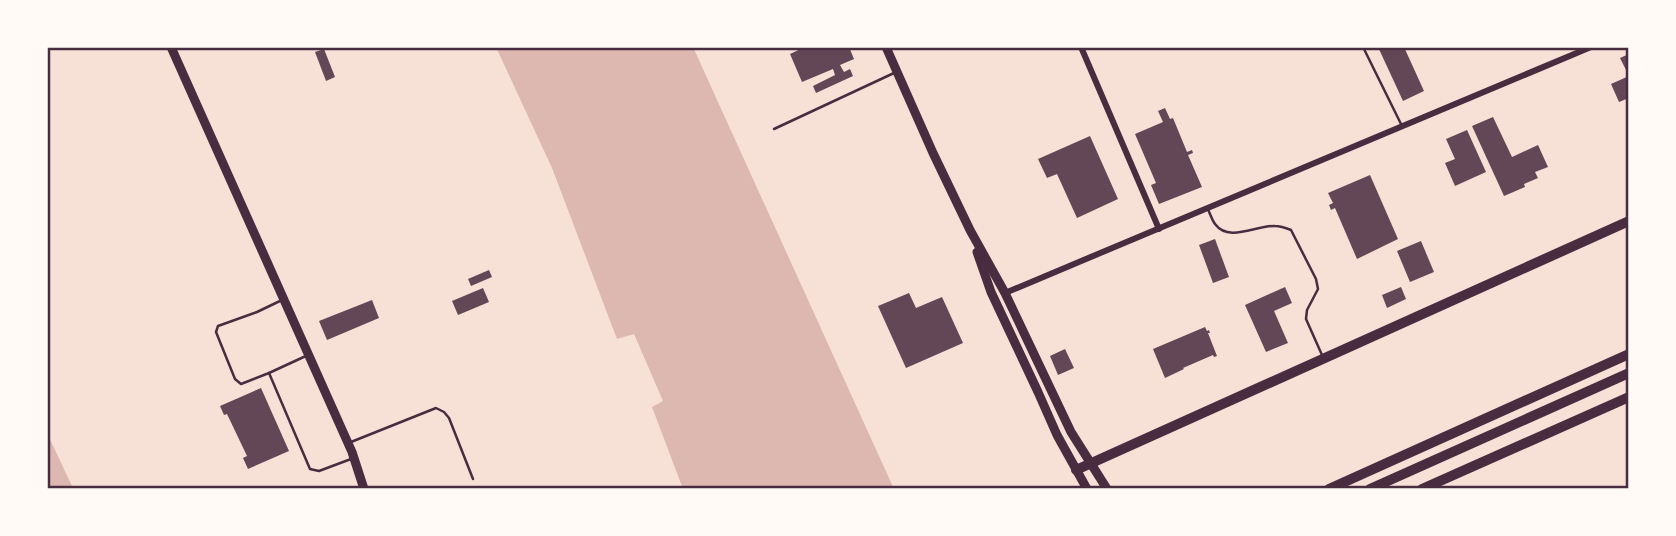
<svg xmlns="http://www.w3.org/2000/svg" width="1676" height="536" viewBox="0 0 1676 536" font-family="'Noto Sans',sans-serif">
<rect width="100%" height="100%" fill="#f7e1d7"/>
<g fill="#dcb8b0">
<path d="M 496,47 L 693,47 L 894,489 L 683,489 L 652,407 L 663,401 L 634,334 L 617,339 L 552,168 Z"/>
<path d="M 47,433 L 72,486 L 74,489 L 47,489 Z"/>
</g>
<g fill="#644757">
<path d="M 805,47 L 849,47 L 854,59 L 840,65 L 844,72 L 850,69 L 853,76 L 816,93 L 813,86 L 835,75 L 833,69 L 802,82 L 790,54 Z"/>
<path d="M 1378,47 L 1404,47 L 1424,91 L 1403,101 Z"/>
<path d="M 324,49 L 335,77 L 326,81 L 315,52 Z"/>
<path d="M 1629,54 L 1629,98 L 1619,102 L 1611,84 L 1629,76 L 1620,58 Z"/>
<path d="M 1165,108 L 1170,119 L 1173,118 L 1187,152 L 1192,150 L 1193,153 L 1188,155 L 1202,187 L 1159,204 L 1151,185 L 1156,183 L 1135,134 L 1163,122 L 1158,111 Z"/>
<path d="M 1493,117 L 1512,157 L 1538,145 L 1548,167 L 1535,172 L 1538,178 L 1524,184 L 1525,187 L 1504,196 L 1472,126 Z"/>
<path d="M 1467,130 L 1486,172 L 1455,186 L 1445,163 L 1455,159 L 1446,139 Z"/>
<path d="M 1090,136 L 1118,199 L 1077,218 L 1057,174 L 1047,178 L 1038,159 Z"/>
<path d="M 1370,175 L 1398,239 L 1357,259 L 1335,208 L 1331,210 L 1329,205 L 1333,203 L 1328,193 Z"/>
<path d="M 1215,239 L 1229,277 L 1213,283 L 1199,245 Z"/>
<path d="M 1421,241 L 1434,272 L 1410,282 L 1397,251 Z"/>
<path d="M 489,270 L 492,277 L 471,286 L 468,279 Z"/>
<path d="M 1285,287 L 1292,303 L 1274,311 L 1288,343 L 1266,352 L 1245,305 Z"/>
<path d="M 1401,287 L 1406,299 L 1387,308 L 1382,295 Z"/>
<path d="M 483,288 L 489,302 L 458,315 L 452,301 Z"/>
<path d="M 909,293 L 916,308 L 942,297 L 963,343 L 906,368 L 878,306 Z"/>
<path d="M 372,300 L 379,318 L 327,340 L 319,321 Z"/>
<path d="M 1205,327 L 1207,331 L 1209,330 L 1210,333 L 1208,333 L 1217,356 L 1214,357 L 1213,355 L 1183,368 L 1184,369 L 1165,378 L 1153,349 Z"/>
<path d="M 1065,349 L 1074,368 L 1058,375 L 1050,356 Z"/>
<path d="M 261,388 L 289,451 L 248,469 L 243,458 L 247,456 L 227,414 L 224,415 L 220,406 Z"/>
</g>
<g fill="none" stroke-linecap="round" stroke-linejoin="round">
<g stroke="#4a2c40" stroke-width="2.5">
<path d="M 1363,47 L 1401,124"/>
<path d="M 774,129 L 894,73"/>
<path d="M 1208,209 C 1210,214 1212,220 1215,224 C 1229,243 1256,225 1275,226 C 1280,226 1286,228 1291,230 L 1316,279 L 1318,289 L 1307,310 L 1306,319 L 1322,355"/>
<path d="M 308,355 L 269,373 L 310,469 L 319,471 L 351,459"/>
<path d="M 269,373 L 241,384 L 235,379 L 216,332 L 218,326 L 257,312 L 282,300"/>
<path d="M 351,442 L 436,408 L 444,412 L 449,418 L 473,479"/>
</g>
<g stroke="#4a2c40" stroke-width="6">
<path d="M 1081,47 L 1159,229"/>
<path d="M 1005,293 L 1591,47"/>
</g>
<g stroke="#4a2c40" stroke-width="9">
<path d="M 171,47 L 352,452 L 364,489"/>
<path d="M 886,47 L 933,153 L 970,230 L 1005,293 L 1071,432 L 1107,489"/>
<path d="M 977,252 L 991,292 L 1038,392 L 1057,435 L 1087,489"/>
</g>
<g stroke="#4a2c40" stroke-width="10">
<path d="M 1076,470 L 1629,221"/>
<path d="M 1329,489 L 1629,354"/>
<path d="M 1370,489 L 1629,373"/>
<path d="M 1422,489 L 1629,397"/>
</g>
</g>
<rect width="1676" height="536" fill="none" stroke="#fffaf5" stroke-width="98"/>
<rect x="49" y="49" width="1578" height="438" fill="none" stroke="#4a2c40" stroke-width="2.5"/>
</svg>
